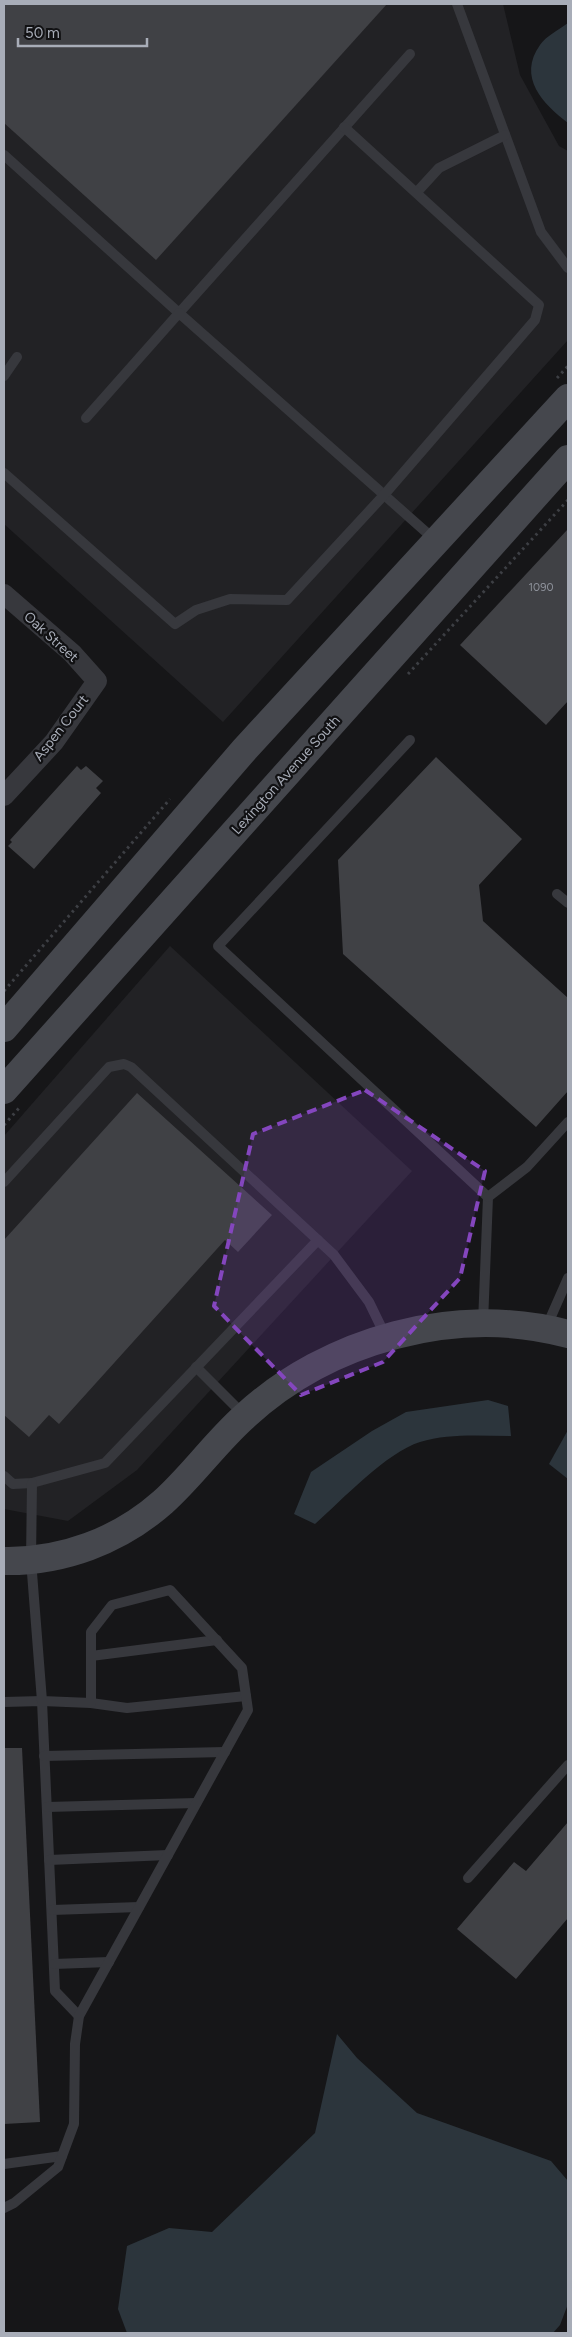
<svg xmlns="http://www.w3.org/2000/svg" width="572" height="2337" viewBox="0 0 572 2337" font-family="Figtree,sans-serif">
<rect width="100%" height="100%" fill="#161618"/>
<g fill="#222225">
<path d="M 4,4 L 503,4 L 520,75 L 559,146 L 568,151 L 568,340 L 223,722 L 4,524 Z"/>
<path d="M 170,946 L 412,1171 L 137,1470 L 68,1521 L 4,1509 L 4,1136 Z"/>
</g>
<g fill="#2c353c">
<path d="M 568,23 L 568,123 C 543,104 517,77 540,45 C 546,36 560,29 568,23 Z"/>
<path d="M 488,1400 L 508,1406 L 511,1436 C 481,1436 449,1433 420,1442 C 387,1452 342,1500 315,1524 L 294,1514 L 311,1472 L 372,1431 L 406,1412 Z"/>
<path d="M 568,1430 L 568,1479 L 549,1464 Z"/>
<path d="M 337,2034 L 357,2058 L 417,2113 L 551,2161 L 568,2181 L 568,2304 L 560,2325 L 553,2333 L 127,2333 L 118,2309 L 127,2246 L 169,2228 L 212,2232 L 315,2133 Z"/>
</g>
<g fill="#404145">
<path d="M 4,4 L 387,4 L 156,260 L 4,123 Z"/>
<path d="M 568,529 L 568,701 L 546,725 L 460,645 Z"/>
<path d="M 436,757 L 522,839 L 479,885 L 483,921 L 568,998 L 568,1091 L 536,1127 L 343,954 L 338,860 Z"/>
<path d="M 77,766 L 81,770 L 86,766 L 103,781 L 96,788 L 101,793 L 34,869 L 8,846 L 12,842 L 10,840 Z"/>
<path d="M 137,1093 L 272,1215 L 238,1252 L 225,1240 L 59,1424 L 49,1415 L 29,1437 L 4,1415 L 4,1240 Z"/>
<path d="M 4,1748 L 22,1748 L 40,2122 L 4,2124 Z"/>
<path d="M 568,1822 L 568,1918 L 516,1979 L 457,1929 L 514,1862 L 526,1871 Z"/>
</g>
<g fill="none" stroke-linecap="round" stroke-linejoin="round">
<g stroke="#3d3f44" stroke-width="3" stroke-dasharray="2.5 4" stroke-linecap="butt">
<path d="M 557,378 L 568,366"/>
<path d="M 408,674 L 568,500"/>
<path d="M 4,991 L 170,799"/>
<path d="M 4,1125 L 20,1107"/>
</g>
<g stroke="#37383d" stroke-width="10">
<path d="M 457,4 L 541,232 L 568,268"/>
<path d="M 4,155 L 179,313 L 410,54"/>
<path d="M 417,192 L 439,168 L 505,135"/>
<path d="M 4,376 L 17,357"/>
<path d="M 86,418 L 179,313 L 435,540"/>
<path d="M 4,473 L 175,624 L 196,610 L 230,599 L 287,600 L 384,495 L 535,320 L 539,305 L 344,127"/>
<path d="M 410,740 L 218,946 L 488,1197 L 483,1323"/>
<path d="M 557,894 L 568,903"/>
<path d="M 4,1182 L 109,1067 L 124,1064 L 131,1067 L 334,1255 L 369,1302 L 386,1337"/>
<path d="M 488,1197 L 527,1167 L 568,1122"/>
<path d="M 546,1328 L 568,1278"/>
<path d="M 196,1367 L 245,1416"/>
<path d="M 4,1476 L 13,1484 L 32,1483 L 105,1463 L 318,1240"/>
<path d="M 91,1656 L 217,1640"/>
<path d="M 4,1702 L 42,1701 L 55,1991 L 79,2016"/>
<path d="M 91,1703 L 127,1708 L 246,1696"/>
<path d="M 44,1756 L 225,1752"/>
<path d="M 47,1807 L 196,1803"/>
<path d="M 49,1860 L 168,1855"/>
<path d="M 468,1878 L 568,1765"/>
<path d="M 52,1910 L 139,1907"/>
<path d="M 54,1964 L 109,1962"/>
<path d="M 4,2164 L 62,2156"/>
<path d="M 4,2208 L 14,2203 L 58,2167 L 74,2124 L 75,2044 L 79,2016 L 248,1710 L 242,1668 L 170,1590 L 112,1605 L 91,1632 L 91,1703 L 42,1701 L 31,1560 L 32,1483"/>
</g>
<path stroke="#37383d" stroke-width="20" d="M 4,594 L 72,653 L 97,681 L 54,742 L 4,796"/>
<g stroke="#45474d" stroke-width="28">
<path d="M 4,1028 L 245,749 L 568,398"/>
<path d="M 4,1090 L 568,459"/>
<path d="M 4,1561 C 62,1562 119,1541 163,1502 C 192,1476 215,1443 244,1417 C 328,1339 457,1304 568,1334"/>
</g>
</g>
<path fill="#8446be" fill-opacity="0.2" stroke="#8446be" stroke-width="4" stroke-dasharray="10 6" stroke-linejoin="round" d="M 365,1090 L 485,1171 L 460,1278 L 383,1362 L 301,1395 L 214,1306 L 253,1134 Z"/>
<g text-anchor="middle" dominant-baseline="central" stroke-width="4.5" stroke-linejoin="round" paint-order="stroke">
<g font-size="11" fill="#8e929b">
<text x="541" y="587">1090</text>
</g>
<g font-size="14" fill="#a8adb8" stroke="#111113">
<text transform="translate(51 637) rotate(42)">Oak Street</text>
<text transform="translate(61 728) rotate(-52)">Aspen Court</text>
<text transform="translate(286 775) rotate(-48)">Lexington Avenue South</text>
</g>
</g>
<rect width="572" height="2337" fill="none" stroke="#a8adb8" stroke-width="10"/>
<path d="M18 38v8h129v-8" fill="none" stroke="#a8adb8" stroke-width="2.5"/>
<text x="25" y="38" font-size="15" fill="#a8adb8" stroke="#111113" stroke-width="4" paint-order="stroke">50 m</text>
</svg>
